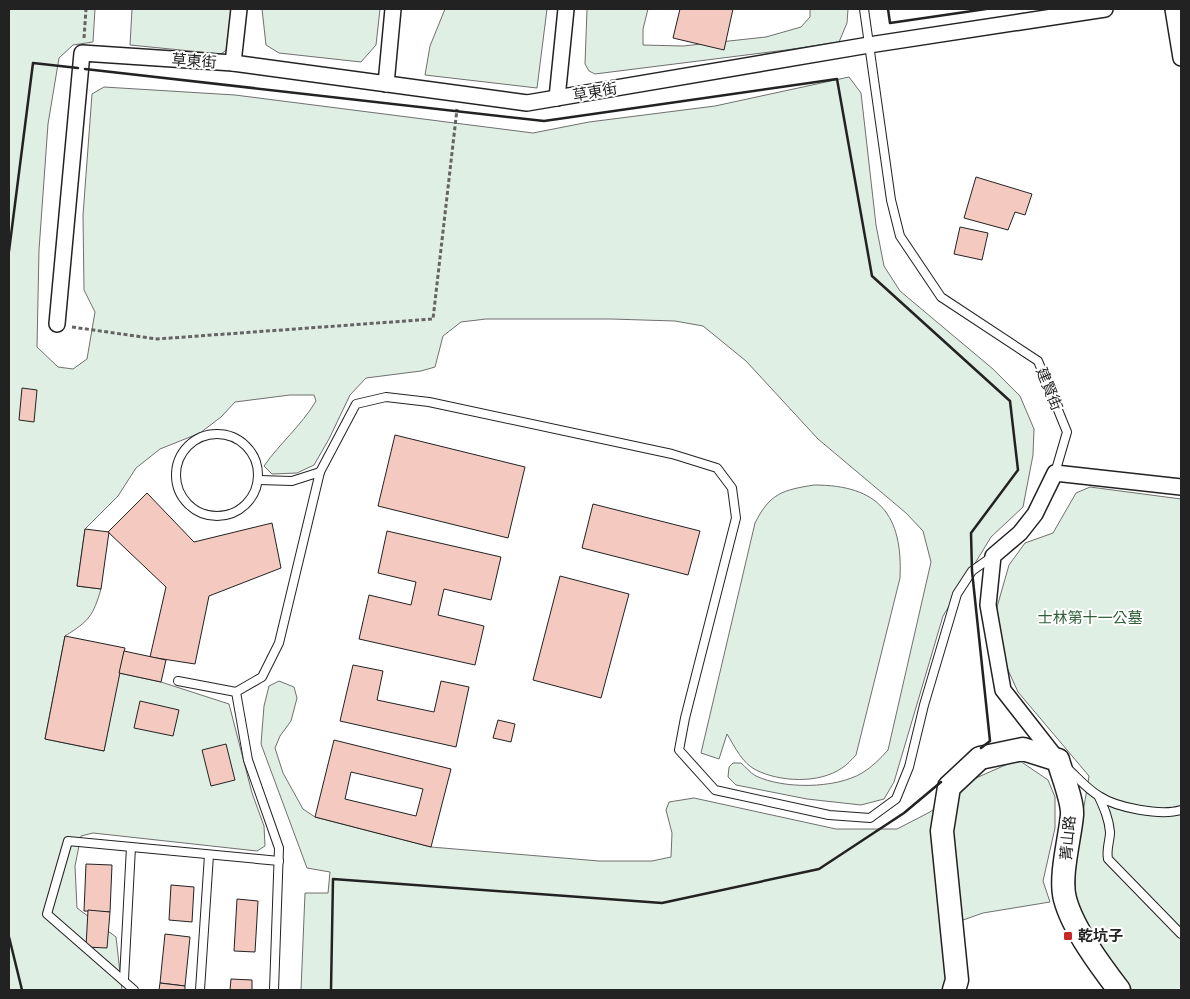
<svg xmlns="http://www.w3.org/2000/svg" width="1190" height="999" viewBox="0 0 1190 999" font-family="'Nunito Sans','Noto Sans TC',sans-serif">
<rect width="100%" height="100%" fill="#fff"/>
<g fill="#e0efe3" stroke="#6f6f6f">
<path d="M 9,9 L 95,9 L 93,42 L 73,45 L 59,58 L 48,124 L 39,250 L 37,347 L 58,367 L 73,369 L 87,359 L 95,312 L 84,290 L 83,215 L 92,94 L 104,87 L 235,95 L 533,133 L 589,122 L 715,106 L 849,77 L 861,93 L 876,225 L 884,266 L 900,291 L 993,369 L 1020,396 L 1034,429 L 1033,455 L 1023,507 L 991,537 L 943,616 L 894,782 L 884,799 L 861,805 L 807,799 L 736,785 L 728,777 L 729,767 L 733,763 L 741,763 C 746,767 750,773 756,776 C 783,789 835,789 862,773 C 872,767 880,759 888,750 L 931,562 L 923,531 L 906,513 L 818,439 L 746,361 L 703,326 L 675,321 L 611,319 L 486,319 L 461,322 L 443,336 L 435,367 L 421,371 L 366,378 L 350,395 L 329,439 L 314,465 L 297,473 L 272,474 L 264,466 C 280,443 301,426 316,401 L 314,395 L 290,395 L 235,402 L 221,417 L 200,433 L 160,449 L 136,468 L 118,496 L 85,529 L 77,586 L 101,589 C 93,616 89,621 65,636 L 45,739 L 104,751 L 119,673 L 161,682 L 229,704 L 252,793 L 264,826 L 265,846 L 257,851 L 93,833 L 81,836 L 75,866 L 77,908 L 116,937 L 122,990 L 9,990 Z"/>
<path d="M 132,9 L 233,9 L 229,48 L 221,54 L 130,45 Z"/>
<path d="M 262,9 L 380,9 L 376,45 L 361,62 L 279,53 L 266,45 Z"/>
<path d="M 445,9 L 547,9 L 537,88 L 425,75 L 430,46 Z"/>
<path d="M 587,9 L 648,9 L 643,29 L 643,45 L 683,46 L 766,37 L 801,27 L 810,17 L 810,9 L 848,9 L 847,23 L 839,42 L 786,50 L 595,74 L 589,71 L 585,64 Z"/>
<path d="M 814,485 C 879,485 903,515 900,578 L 856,755 C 852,759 847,765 842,768 C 819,784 780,782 756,770 C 742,763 735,747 727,734 L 719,759 L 701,753 L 755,523 C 770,493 783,490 814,485 Z"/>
<path d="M 1090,487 L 1181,499 L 1181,990 L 1132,990 C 1115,967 1094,944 1081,918 C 1066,885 1084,812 1089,776 L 1018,692 L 998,648 L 997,607 L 1009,565 L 1025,543 L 1053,533 L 1076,493 Z"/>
<path d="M 279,681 L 294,687 L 297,698 L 291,721 L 280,736 L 275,748 L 283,773 L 303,809 L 315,817 L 431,847 L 599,861 L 652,861 L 671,857 L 672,833 L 666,810 L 669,802 L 694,798 L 836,829 L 897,829 L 930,812 L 976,778 L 1010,763 L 1020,761 L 1048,780 L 1055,797 L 1055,828 L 1043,881 L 1050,902 L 983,913 L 943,927 L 948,977 L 943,990 L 301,990 L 305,893 L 328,893 L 330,872 L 307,868 L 261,744 L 264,706 L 269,686 Z"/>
</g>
<g fill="#f3c9c0" stroke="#222" fill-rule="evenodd">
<path d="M 680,9 L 733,9 L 724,50 L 673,38 Z"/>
<path d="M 976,177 L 1032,194 L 1025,215 L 1015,212 L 1008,230 L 964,218 Z"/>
<path d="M 960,227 L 988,233 L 982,260 L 954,254 Z"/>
<path d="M 22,388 L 37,390 L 34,422 L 19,420 Z"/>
<path d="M 395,435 L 525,467 L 508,538 L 378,506 Z"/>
<path d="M 147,493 L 194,542 L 272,523 L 281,568 L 209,596 L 195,664 L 150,657 L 166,587 L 108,532 Z"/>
<path d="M 593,504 L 700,531 L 688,575 L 582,548 Z"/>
<path d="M 85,529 L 109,532 L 101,589 L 77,586 Z"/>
<path d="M 387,531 L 501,557 L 491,600 L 444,589 L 438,615 L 484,626 L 475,665 L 359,639 L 369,595 L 411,605 L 416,582 L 378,573 Z"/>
<path d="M 560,576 L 629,594 L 601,698 L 533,680 Z"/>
<path d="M 65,636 L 125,648 L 104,751 L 45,739 Z"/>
<path d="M 124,651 L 166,660 L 161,682 L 119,673 Z"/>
<path d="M 353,665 L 383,671 L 377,700 L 434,712 L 441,681 L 469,687 L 456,747 L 340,721 Z"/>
<path d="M 140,701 L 179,710 L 173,736 L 134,728 Z"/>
<path d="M 498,720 L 515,724 L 511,742 L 493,738 Z"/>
<path d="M 334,740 L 451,769 L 431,847 L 315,817 ZM 351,772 L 423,789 L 416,816 L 345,799 Z"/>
<path d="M 226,744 L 235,780 L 211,786 L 202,750 Z"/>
<path d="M 86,864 L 112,865 L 110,912 L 84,911 Z"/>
<path d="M 171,885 L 194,887 L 192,922 L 169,920 Z"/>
<path d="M 237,899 L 258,901 L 255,952 L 234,951 Z"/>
<path d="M 88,910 L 110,912 L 107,948 L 86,947 Z"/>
<path d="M 165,934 L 190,937 L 185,986 L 160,983 Z"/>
<path d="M 231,979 L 252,980 L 252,990 L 230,990 Z"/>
<path d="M 160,983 L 185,986 L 185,990 L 159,990 Z"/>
</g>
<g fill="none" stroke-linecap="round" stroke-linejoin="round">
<defs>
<g id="lane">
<path d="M 864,9 L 891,200 L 900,236 L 941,297 L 1038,361 L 1067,432 L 1055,473"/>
<circle cx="217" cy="475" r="41"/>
<path d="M 259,480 L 292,481 L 320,472 L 356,404 L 386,397 L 429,402 L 672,454 L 717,468 L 732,488 L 736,518 L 685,718 L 679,750 L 715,790 L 829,815 L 870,818 L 896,799 L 909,767 L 924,705 L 957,594 L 972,571 L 993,556"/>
<path d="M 178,681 L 236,692"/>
<path d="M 1067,768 C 1077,777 1087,789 1099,796 C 1117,808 1161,816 1181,810"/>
<path d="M 1099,797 C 1104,808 1109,819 1110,832 C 1110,841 1106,849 1108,859 L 1181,934"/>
<path d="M 124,979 L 131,847"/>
<path d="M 134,990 L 47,914 L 68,841 L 279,861"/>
<path d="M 200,990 L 209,855"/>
<path d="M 274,990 L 279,848 L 248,760 L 236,692 L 262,677 L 279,643 L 320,472"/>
</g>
<g id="street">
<path d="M 1173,9 L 1181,58"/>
<path d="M 233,63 L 239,9"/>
<path d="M 386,84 L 393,9"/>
<path d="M 557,98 L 566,9"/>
<path d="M 57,324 L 82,53 L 233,63 L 527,103 L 869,45 L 1105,9"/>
<path d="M 1057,759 L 1003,690 L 988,605 L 993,556 L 1020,533 L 1035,514 L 1055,473 L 1181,487"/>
</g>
<path id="secondary" d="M 954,990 L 957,980 L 942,831 L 949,787 L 980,758 L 1023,749 L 1058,760 C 1062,775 1073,801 1072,815 C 1070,838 1059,877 1065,899 C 1073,929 1100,965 1119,990"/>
</defs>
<use href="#lane" stroke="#222" stroke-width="10"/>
<use href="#street" stroke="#222" stroke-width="18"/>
<use href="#secondary" stroke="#222" stroke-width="25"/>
<g stroke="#646464" stroke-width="3" stroke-dasharray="4 2.5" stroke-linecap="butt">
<path d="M 84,38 L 86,9"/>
<path d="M 72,327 L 157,339 L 433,319 L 457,109"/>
</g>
<use href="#lane" stroke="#fff" stroke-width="8"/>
<use href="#street" stroke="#fff" stroke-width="15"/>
<use href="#secondary" stroke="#fff" stroke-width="22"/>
<g stroke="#222" stroke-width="2.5">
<path d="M 888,9 L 890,23 L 986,9"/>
<path d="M 85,69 L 544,121 L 837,79 L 872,276 L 1010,401 L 1018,470 L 971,533 L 972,571 L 990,741 L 981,748"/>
<path d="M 9,251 L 33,63 L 78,68"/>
<path d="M 9,937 L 22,990"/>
<path d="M 331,990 L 333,879 L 662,903 L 819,869 L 904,813 L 941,782"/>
</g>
</g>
<rect fill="#c62828" stroke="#fff" stroke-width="2" x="1063" y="931" width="10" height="10" rx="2.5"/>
<g text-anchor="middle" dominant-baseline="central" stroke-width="4" stroke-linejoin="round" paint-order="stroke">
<g font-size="15" fill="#222" stroke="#fff">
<text transform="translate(194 61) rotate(4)">草東街</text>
<text transform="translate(595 92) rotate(-10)">草東街</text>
<text transform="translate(1049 389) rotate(68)">建賢街</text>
<text transform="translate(1068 838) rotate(-85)">菁山路</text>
</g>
<g font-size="15" fill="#2f5e38" stroke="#fff">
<text x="1090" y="618">士林第十一公墓</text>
</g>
<g font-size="15" font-weight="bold" fill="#222" stroke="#fff" text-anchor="start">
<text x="1078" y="936">乾坑子</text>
</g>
</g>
<rect width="1190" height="999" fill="none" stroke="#222222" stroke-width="20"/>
</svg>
